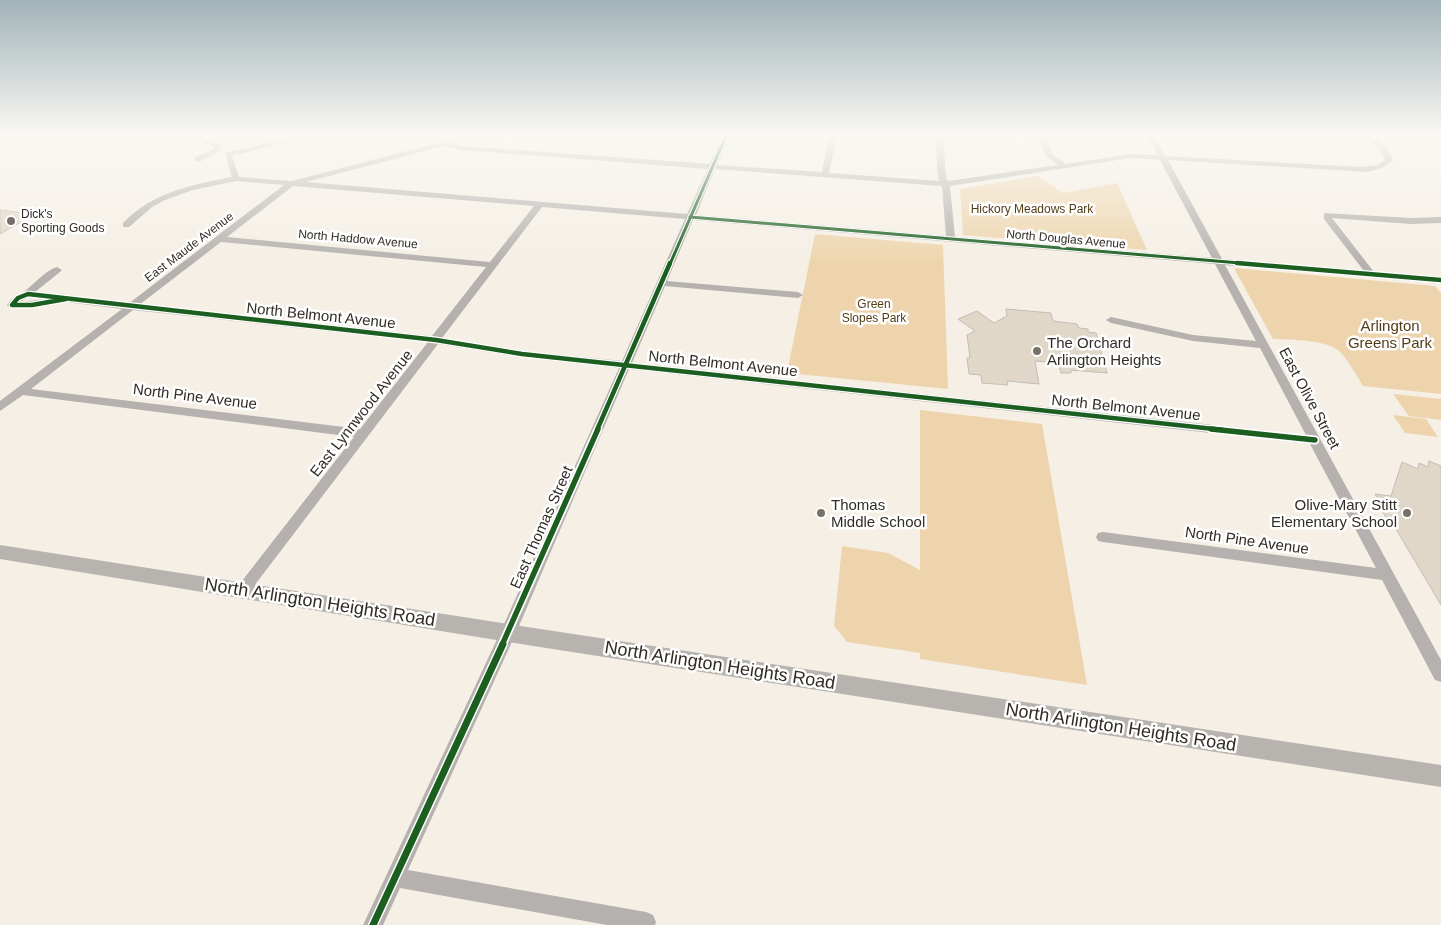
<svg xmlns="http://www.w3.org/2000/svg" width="1441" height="925" viewBox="0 0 1441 925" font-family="Arial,sans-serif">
<rect width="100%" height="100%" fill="#f5efe5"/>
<g fill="#edd4ac">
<path d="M 1038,176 L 1063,193 L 1117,183 L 1147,250 L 963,235 L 960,189 Z"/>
<path d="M 815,234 L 943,245 L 948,389 L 787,373 Z"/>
<path d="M 1234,268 L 1435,286 L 1441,293 L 1441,394 L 1363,386 C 1356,375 1350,363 1341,353 C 1329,339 1290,340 1273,339 Z"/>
<path d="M 1393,394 L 1441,399 L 1441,420 L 1409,416 Z"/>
<path d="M 920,410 L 1042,424 L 1087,685 L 920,659 L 920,653 L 847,642 L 834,626 L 842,546 L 888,553 L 920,570 Z"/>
<path d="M 1393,415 L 1426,419 L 1438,437 L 1405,433 Z"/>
</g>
<g fill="#e0d7c9" stroke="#c2beb6">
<path d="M 0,210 L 16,212 L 35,214 L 0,234 Z"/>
<path d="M 1006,309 L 1051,313 L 1053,321 L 1077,324 L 1079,328 L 1088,329 L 1088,332 L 1096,333 L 1107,373 L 1071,370 L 1071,373 L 1061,373 L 1058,363 L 1035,361 L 1039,384 L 1007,381 L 1008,385 L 982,383 L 981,375 L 969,374 L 967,358 L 970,358 L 967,335 L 975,331 L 958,319 L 977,311 L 994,323 L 1007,316 Z"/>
<path d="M 1429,461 L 1441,466 L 1441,605 L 1393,524 L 1390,524 L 1382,511 L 1385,511 L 1375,494 L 1391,496 L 1402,462 L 1418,469 L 1419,463 L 1428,467 Z"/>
</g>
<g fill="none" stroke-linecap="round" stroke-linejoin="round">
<g fill="#b4b1ae" fill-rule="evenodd">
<path d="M 189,136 L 199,136 L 221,144 L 220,151 L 201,161 L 195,161 L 195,157 L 213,150 L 214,147 Z"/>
<path d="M 298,136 L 311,136 L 232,156 L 239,177 L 292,181 L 464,136 L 476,136 L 453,143 L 462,146 L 710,164 L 722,136 L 730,136 L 717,165 L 822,172 L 829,136 L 837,136 L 829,173 L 940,181 L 938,178 L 935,136 L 943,136 L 946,178 L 948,181 L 1058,165 L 1045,155 L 1039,136 L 1047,136 L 1052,154 L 1066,164 L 1131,154 L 1158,155 L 1147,136 L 1155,136 L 1165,156 L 1361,167 L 1377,165 L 1385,160 L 1380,150 L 1364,136 L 1372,136 L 1386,147 L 1393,160 L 1382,168 L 1368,172 L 1168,160 L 1222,259 L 1364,271 L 1324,219 L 1324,213 L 1411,218 L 1441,217 L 1441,223 L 1411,224 L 1332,218 L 1374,272 L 1441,277 L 1441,283 L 1225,265 L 1441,660 L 1441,682 L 1435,680 L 1382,580 L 1103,542 L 1098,541 L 1096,537 L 1098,533 L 1103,532 L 1376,568 L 1310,444 L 629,369 L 516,633 L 408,870 L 646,912 L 653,915 L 656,922 L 655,925 L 607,925 L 400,888 L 383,925 L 363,925 L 500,633 L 619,368 L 522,357 L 438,344 L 248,594 L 243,596 L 238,594 L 236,590 L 238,586 L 354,437 L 23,395 L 0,411 L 0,401 L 122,309 L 66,302 L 32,308 L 9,307 L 7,305 C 14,295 18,297 25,291 C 35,283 45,271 57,267 L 62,270 L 60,272 L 35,292 L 128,304 L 284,185 L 236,181 L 193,190 L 165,200 L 152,207 L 129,227 L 123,227 L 123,223 C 153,192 191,185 232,177 L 225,153 ZM 444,146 L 462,150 L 708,169 L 687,214 L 306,182 ZM 1131,158 L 1160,160 L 1212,258 L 955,237 L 950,186 ZM 715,169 L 942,186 L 946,236 L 696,215 ZM 293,186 L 534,206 L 490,262 L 227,237 ZM 542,207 L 685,219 L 622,361 L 522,351 L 442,338 ZM 693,220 L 1215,264 L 1256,341 L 1193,335 L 1111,317 L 1106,320 L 1111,323 L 1193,341 L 1260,348 L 1306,435 L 632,363 L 665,286 L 798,298 L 803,295 L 798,292 L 667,281 ZM 221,242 L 486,267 L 432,336 L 139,305 ZM 29,297 L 47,299 L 20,302 ZM 133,310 L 428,342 L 360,429 L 31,389 Z"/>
<path d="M 1427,136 L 1441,136 L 1441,140 L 1428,138 Z"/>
</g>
<g fill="#b7b3ae" fill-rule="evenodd">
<path d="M 0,136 L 18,136 L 0,142 Z"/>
<path d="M 0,545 L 527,627 L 1441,765 L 1441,787 L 527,645 L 0,559 Z"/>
</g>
<defs>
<g id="cycleway-far3">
<path d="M 690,217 L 1252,264"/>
<path d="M 670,264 L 726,136"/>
</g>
<g id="cycleway-far2">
<path d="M 1237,263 L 1441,280"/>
<path d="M 66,299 L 32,305 L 12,305 L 18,298 L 28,294 L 436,340 L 522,354 L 1223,430"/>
<path d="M 597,430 L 670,263"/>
</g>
<g id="cycleway-far1">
<path d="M 1211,429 L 1315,440"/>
<path d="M 502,645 L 598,429"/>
</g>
<path id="cycleway" d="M 373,925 L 503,644"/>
</defs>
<use href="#cycleway-far3" stroke="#fff" stroke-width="5"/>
<use href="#cycleway-far2" stroke="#fff" stroke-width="7"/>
<use href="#cycleway-far1" stroke="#fff" stroke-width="9"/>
<use href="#cycleway" stroke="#fff" stroke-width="10"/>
<use href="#cycleway-far3" stroke="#1b5e20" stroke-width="3"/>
<use href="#cycleway-far2" stroke="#1b5e20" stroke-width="4.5"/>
<use href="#cycleway-far1" stroke="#1b5e20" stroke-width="5.5"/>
<use href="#cycleway" stroke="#1b5e20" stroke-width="7"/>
</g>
<linearGradient id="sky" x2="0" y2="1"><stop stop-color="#a1b3b8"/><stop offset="0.51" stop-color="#faf8f3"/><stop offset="1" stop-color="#faf8f3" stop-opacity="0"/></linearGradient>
<rect width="1441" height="265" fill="url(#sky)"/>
<g fill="#767069" stroke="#fff" stroke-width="2">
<circle cx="11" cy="221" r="5"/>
<circle cx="1037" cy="351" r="5"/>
<circle cx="821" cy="513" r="5"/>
<circle cx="1407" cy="513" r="5"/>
</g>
<g text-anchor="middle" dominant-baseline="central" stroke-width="5" stroke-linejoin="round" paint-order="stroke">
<g font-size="12" fill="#533d17" stroke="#fff">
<text x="1032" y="209">Hickory Meadows Park</text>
<text x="874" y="304">Green<tspan x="874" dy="14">Slopes Park</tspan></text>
</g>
<g font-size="12" fill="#312c26" stroke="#fff" text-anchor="start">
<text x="21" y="214">Dick's<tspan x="21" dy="14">Sporting Goods</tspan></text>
</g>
<g font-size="12" fill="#312c26" stroke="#fff">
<text transform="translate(358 239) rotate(5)">North Haddow Avenue</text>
<text transform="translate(1066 239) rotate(5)">North Douglas Avenue</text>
<text transform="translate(189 247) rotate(-37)">East Maude Avenue</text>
</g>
<g font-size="15" fill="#312c26" stroke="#fff">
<text transform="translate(321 315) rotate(6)">North Belmont Avenue</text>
<text transform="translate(723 363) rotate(6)">North Belmont Avenue</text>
<text transform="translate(195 396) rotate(7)">North Pine Avenue</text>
<text transform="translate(1310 398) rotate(62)">East Olive Street</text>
<text transform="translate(1126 407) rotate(6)">North Belmont Avenue</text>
<text transform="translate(361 413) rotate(-52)">East Lynnwood Avenue</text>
<text transform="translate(541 527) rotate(-66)">East Thomas Street</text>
<text transform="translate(1247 540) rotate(8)">North Pine Avenue</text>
</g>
<g font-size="15" fill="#533d17" stroke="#fff">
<text x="1390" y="325">Arlington<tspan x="1390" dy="17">Greens Park</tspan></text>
</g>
<g font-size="15" fill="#312c26" stroke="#fff" text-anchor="start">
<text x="1047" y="342">The Orchard<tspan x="1047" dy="17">Arlington Heights</tspan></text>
<text x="831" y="504">Thomas<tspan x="831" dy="17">Middle School</tspan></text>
<text x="1397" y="504" text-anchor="end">Olive-Mary Stitt<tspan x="1397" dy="17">Elementary School</tspan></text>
</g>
<g font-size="18" fill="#312c26" stroke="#fff">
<text transform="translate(320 602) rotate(9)">North Arlington Heights Road</text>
<text transform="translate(720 665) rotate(9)">North Arlington Heights Road</text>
<text transform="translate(1121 727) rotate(9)">North Arlington Heights Road</text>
</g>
</g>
</svg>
